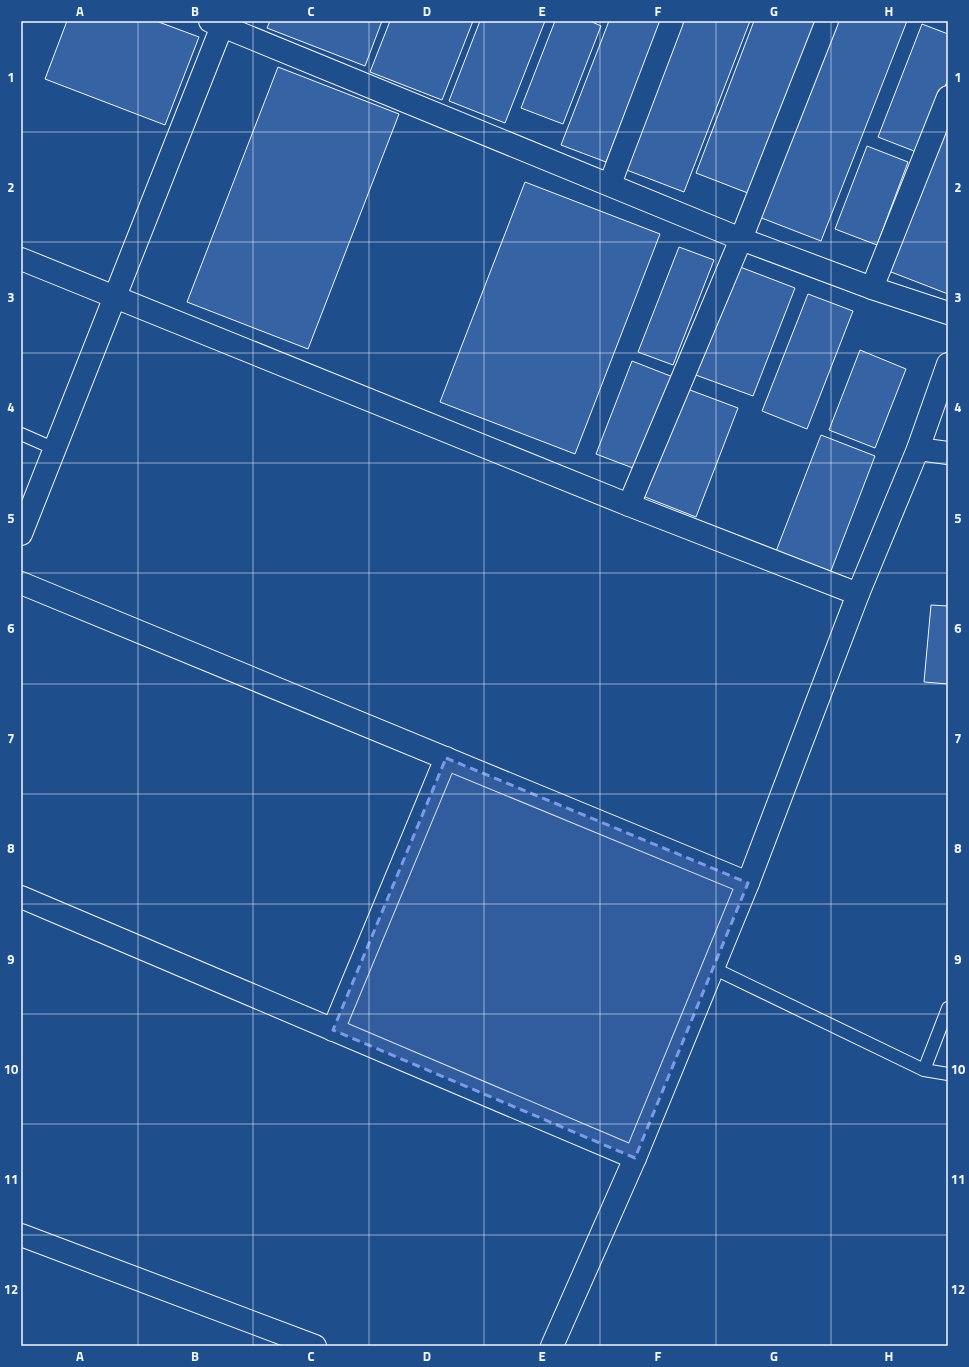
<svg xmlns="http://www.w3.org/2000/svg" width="969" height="1367" viewBox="0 0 969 1367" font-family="'Titillium Web',sans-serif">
<rect width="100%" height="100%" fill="#1f4e8c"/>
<g fill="#3563a3" stroke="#f2f6ff">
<path d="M 67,21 L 156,21 L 199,37 L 165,125 L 45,79 Z"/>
<path d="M 270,21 L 382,21 L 365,66 L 267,28 Z"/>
<path d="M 390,21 L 473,21 L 442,100 L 370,72 Z"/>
<path d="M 480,21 L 545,21 L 505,123 L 449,101 Z"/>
<path d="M 555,21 L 590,21 L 601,26 L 563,124 L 521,108 Z"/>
<path d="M 609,21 L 661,21 L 606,162 L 561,145 Z"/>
<path d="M 681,21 L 750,21 L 684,192 L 624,169 Z"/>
<path d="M 754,21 L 821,21 L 753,195 L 696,173 Z"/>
<path d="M 835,21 L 907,21 L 821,241 L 759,217 Z"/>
<path d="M 922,24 L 948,34 L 948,79 L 919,153 L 878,137 Z"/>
<path d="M 278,67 L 399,114 L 308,349 L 187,302 Z"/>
<path d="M 948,111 L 948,294 L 886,270 Z"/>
<path d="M 867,146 L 908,162 L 877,245 L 835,229 Z"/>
<path d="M 525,182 L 660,234 L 575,454 L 440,402 Z"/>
<path d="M 679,247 L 714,260 L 673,365 L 638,352 Z"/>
<path d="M 735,265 L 795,288 L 753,396 L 693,374 Z"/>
<path d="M 808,294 L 853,311 L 807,429 L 762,411 Z"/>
<path d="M 860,350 L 906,369 L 875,448 L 829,430 Z"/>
<path d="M 632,361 L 673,377 L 638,470 L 596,454 Z"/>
<path d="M 682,387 L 738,408 L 696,517 L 640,495 Z"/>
<path d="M 821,435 L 875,456 L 829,576 L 775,554 Z"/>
<path d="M 931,605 L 948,606 L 948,684 L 924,682 Z"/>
</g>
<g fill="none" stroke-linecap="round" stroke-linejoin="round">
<defs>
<g id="service">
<path d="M 21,434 L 55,449"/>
<path d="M 713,968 L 924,1070 L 948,1074"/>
<path d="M 924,1070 L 948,1008"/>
</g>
<g id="minor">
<path d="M 210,21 L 741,239 L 872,288 L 948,313"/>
<path d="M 610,184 L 672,21"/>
<path d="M 21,259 L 629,505 L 858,594"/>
<path d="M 872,288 L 948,97"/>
<path d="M 918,449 L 948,453"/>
<path d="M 629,505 L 741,239 L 827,21"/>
<path d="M 21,534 L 224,21"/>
<path d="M 21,583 L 748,883"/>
<path d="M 21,897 L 635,1158"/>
<path d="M 333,1030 L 446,758"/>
<path d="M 21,1235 L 315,1346"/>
<path d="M 552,1346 L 635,1158 L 748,883 L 858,594 L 918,449 L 948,364"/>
</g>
</defs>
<use href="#service" stroke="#f2f6ff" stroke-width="14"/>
<use href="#minor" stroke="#f2f6ff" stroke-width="24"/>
<use href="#service" stroke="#1f4e8c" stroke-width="12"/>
<use href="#minor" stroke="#1f4e8c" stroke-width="22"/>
</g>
<path fill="#7d9aea" fill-opacity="0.2" stroke="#7d9aea" stroke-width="3" stroke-dasharray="8 5" stroke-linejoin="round" d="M 446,758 L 748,883 L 635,1158 L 333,1030 Z"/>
<path fill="none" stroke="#f2f6ff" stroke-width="1" stroke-opacity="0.55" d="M 138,21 L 138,1346M 253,21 L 253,1346M 369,21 L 369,1346M 484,21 L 484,1346M 600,21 L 600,1346M 716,21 L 716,1346M 831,21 L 831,1346M 21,132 L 948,132M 21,242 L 948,242M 21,353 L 948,353M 21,463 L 948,463M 21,573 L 948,573M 21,684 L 948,684M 21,794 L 948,794M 21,904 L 948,904M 21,1014 L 948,1014M 21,1124 L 948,1124M 21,1235 L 948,1235"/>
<rect width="969" height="1367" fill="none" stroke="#1f4e8c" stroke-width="44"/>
<rect x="22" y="22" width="925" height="1323" fill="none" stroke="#f2f6ff" stroke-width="1.5"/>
<g font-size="13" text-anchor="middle" font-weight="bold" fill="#f2f6ff">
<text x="80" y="16">A</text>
<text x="195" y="16">B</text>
<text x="311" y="16">C</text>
<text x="427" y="16">D</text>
<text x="542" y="16">E</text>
<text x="658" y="16">F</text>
<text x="774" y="16">G</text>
<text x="889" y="16">H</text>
<text x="11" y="82">1</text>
<text x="958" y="82">1</text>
<text x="11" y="192">2</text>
<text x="958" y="192">2</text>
<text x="11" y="302">3</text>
<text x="958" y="302">3</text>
<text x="11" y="412">4</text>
<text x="958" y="412">4</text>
<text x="11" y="523">5</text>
<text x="958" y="523">5</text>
<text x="11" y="633">6</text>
<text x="958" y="633">6</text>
<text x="11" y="743">7</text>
<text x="958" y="743">7</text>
<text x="11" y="853">8</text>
<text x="958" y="853">8</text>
<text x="11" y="964">9</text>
<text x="958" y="964">9</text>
<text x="11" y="1074">10</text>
<text x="958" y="1074">10</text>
<text x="11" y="1184">11</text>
<text x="958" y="1184">11</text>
<text x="11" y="1294">12</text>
<text x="958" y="1294">12</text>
<text x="80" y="1361">A</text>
<text x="195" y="1361">B</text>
<text x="311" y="1361">C</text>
<text x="427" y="1361">D</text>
<text x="542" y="1361">E</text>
<text x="658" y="1361">F</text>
<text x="774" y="1361">G</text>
<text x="889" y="1361">H</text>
</g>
</svg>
